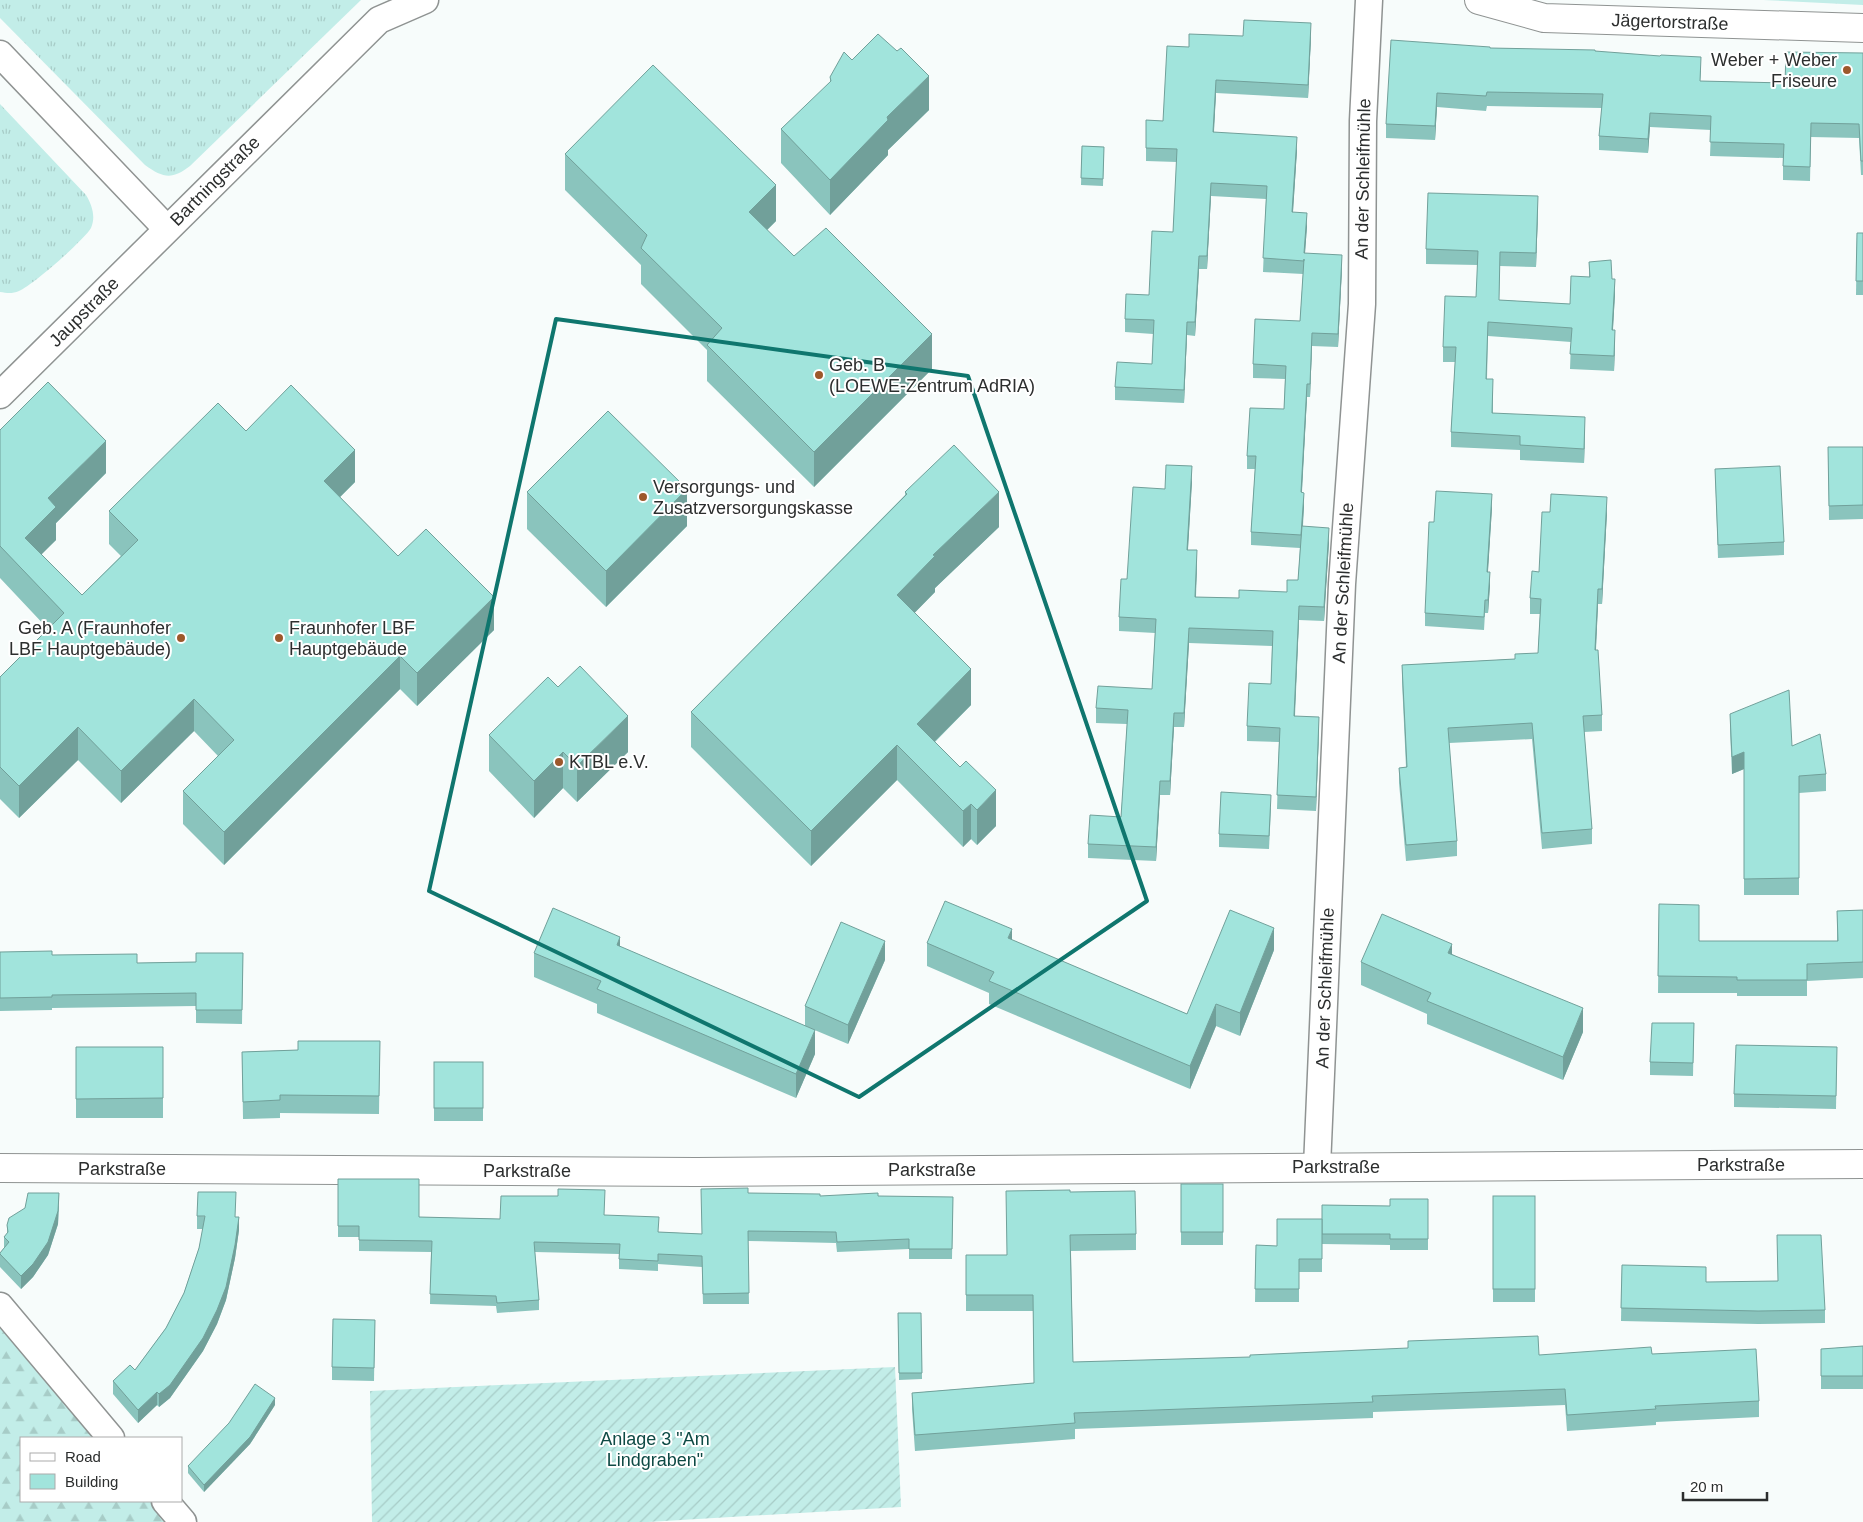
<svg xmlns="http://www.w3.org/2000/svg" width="1863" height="1522" viewBox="0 0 1863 1522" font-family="Helvetica,sans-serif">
<defs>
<pattern id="grass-tufts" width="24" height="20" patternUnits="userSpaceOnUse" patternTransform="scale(1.25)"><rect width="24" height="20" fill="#c2ede8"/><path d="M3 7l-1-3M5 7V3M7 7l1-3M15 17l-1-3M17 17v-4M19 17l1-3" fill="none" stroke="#a7ccc7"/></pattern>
<pattern id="forest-firs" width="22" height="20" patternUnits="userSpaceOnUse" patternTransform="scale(1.25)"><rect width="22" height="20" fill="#c2ede8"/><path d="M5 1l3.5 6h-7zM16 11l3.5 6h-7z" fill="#a7ccc7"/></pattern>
<pattern id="garden-furrows" width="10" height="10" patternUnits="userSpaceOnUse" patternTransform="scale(1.25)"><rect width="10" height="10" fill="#c2ede8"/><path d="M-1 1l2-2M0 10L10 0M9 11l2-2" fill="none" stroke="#a7ccc7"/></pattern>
</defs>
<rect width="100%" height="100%" fill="#f7fcfb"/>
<g fill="url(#grass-tufts)">
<path d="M 0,0 L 361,0 L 190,166 C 172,180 163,178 145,165 L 0,18 Z"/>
<path d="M 1763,0 L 1863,0 L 1863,5 Z"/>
<path d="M 0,104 L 86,195 C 92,205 96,217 91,228 C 84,240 32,286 19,291 C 12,294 7,293 0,292 Z"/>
</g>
<path fill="url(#forest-firs)" d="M 0,1328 L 100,1438 L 21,1438 L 21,1501 L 156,1501 L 175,1522 L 0,1522 Z"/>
<path fill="url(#garden-furrows)" d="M 895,1367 L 901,1507 L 648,1522 L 372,1522 L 370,1391 Z"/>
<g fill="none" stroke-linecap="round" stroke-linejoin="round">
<defs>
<g id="minor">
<path d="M 0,54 L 167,229"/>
<path d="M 0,395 L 379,20 L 425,0"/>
<path d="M 1317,1167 L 1342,584 L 1362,304 L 1363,121 L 1369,0"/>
<path d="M 0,1306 L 111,1438"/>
<path d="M 165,1501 L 183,1522"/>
</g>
<g id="tertiary">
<path d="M 1479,0 L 1544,18 L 1863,28"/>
<path d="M 0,1168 L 696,1172 L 1863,1164"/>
</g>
</defs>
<use href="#minor" stroke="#8f9392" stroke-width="29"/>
<use href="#tertiary" stroke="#8f9392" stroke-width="30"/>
<use href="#minor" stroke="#fff" stroke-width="26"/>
<use href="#tertiary" stroke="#fff" stroke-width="28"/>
</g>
<g fill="#8ac4bd">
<path d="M 1243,36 L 1311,37 L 1308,98 L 1216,93 L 1214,132 L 1297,150 L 1293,212 L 1307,226 L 1305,253 L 1342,268 L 1338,347 L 1312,346 L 1310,397 L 1307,397 L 1302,492 L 1304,506 L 1303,526 L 1329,542 L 1324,621 L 1299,620 L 1295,716 L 1319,731 L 1316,811 L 1277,809 L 1279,742 L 1247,741 L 1247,726 L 1271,684 L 1272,646 L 1189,643 L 1184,727 L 1174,727 L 1170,795 L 1160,795 L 1156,861 L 1088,858 L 1088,844 L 1121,817 L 1127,724 L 1096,723 L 1096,708 L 1152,689 L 1155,633 L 1119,631 L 1119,617 L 1127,579 L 1165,489 L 1192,481 L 1188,550 L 1197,565 L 1196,597 L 1239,598 L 1287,592 L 1298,580 L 1300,548 L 1251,545 L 1251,532 L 1255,469 L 1247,469 L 1247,456 L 1284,409 L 1285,379 L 1253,378 L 1253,364 L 1300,321 L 1303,274 L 1263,272 L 1266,199 L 1211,196 L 1207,269 L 1199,269 L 1195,336 L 1187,335 L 1184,403 L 1115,400 L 1115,387 L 1152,364 L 1153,334 L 1125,332 L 1125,319 L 1149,295 L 1173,232 L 1177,162 L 1146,161 L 1146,120 L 1163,121 L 1189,47 Z"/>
<path d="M 1490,48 L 1595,51 L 1701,71 L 1700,81 L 1785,83 L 1863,53 L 1863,175 L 1861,175 L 1859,138 L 1811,137 L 1810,181 L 1783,180 L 1783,158 L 1710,156 L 1711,130 L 1650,127 L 1648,153 L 1599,150 L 1599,136 L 1602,108 L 1487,106 L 1486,111 L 1437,107 L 1435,140 L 1386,138 L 1386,124 Z"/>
<path d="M 852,60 L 929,110 L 888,150 L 888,155 L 830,215 L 781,163 L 781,129 L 830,83 L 830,77 Z"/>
<path d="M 1082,146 L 1104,147 L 1103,186 L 1081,185 Z"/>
<path d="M 565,154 L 776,221 L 767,230 L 794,256 L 932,369 L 814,487 L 707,381 L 707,350 L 641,284 L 641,265 L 565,190 Z"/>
<path d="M 1538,211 L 1536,267 L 1500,266 L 1499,300 L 1570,304 L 1589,277 L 1589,262 L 1612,279 L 1615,293 L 1613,330 L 1615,344 L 1614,371 L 1570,369 L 1571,342 L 1488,336 L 1487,379 L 1493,394 L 1493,413 L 1585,432 L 1584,463 L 1520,460 L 1520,450 L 1451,447 L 1451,432 L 1455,362 L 1443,362 L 1443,347 L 1476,297 L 1478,265 L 1426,264 L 1426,249 Z"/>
<path d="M 1857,233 L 1863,233 L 1863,295 L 1856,295 Z"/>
<path d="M 0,430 L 106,473 L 56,523 L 56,540 L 41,554 L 82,595 L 121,556 L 109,544 L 109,511 L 246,431 L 355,482 L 340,497 L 398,556 L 494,630 L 417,706 L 400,689 L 224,865 L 183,824 L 183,791 L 218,756 L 194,731 L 121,803 L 78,760 L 19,818 L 0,799 L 0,677 L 48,629 L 0,578 Z"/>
<path d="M 1828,447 L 1863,447 L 1863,519 L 1829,520 Z"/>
<path d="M 1715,469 L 1784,542 L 1784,555 L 1718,558 Z"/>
<path d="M 527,492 L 687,526 L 606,607 L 527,529 Z"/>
<path d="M 905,492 L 999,527 L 935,588 L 935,592 L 914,613 L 971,705 L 935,742 L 996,826 L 977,845 L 971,839 L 963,847 L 897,780 L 811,866 L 691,747 L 691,712 L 905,495 Z"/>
<path d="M 1492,507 L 1488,572 L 1490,585 L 1488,613 L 1485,613 L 1484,630 L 1425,626 L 1425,613 L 1434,522 Z"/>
<path d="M 1607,512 L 1602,604 L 1598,604 L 1596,650 L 1602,715 L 1602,731 L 1584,732 L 1592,829 L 1592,844 L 1542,849 L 1532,739 L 1449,743 L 1457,841 L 1457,856 L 1406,861 L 1399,783 L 1399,768 L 1406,767 L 1402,681 L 1402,665 L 1515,659 L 1538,653 L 1540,614 L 1530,614 L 1530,598 L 1539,572 Z"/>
<path d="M 1730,714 L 1792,746 L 1826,774 L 1826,791 L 1799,793 L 1799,895 L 1744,895 L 1744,769 L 1732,774 L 1730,731 Z"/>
<path d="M 489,735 L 628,752 L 577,802 L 563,788 L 534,818 L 489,771 Z"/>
<path d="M 1271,808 L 1269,849 L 1219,847 L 1219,834 Z"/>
<path d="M 1659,904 L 1699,941 L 1837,941 L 1837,911 L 1863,910 L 1863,978 L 1807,981 L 1807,996 L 1737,996 L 1737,993 L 1658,993 Z"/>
<path d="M 1012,940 L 1187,1014 L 1274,950 L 1240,1036 L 1216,1026 L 1190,1089 L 989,1004 L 989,993 L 927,966 L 927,943 Z"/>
<path d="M 620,947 L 815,1054 L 796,1098 L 597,1013 L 597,1004 L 534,977 L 534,953 Z"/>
<path d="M 0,952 L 137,963 L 196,962 L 243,953 L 242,1024 L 196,1023 L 196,1006 L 52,1008 L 52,1010 L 0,1011 Z"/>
<path d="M 1452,954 L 1583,1032 L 1563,1080 L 1427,1024 L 1427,1014 L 1361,985 L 1361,962 Z"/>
<path d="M 885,960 L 848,1044 L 805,1026 L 805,1006 Z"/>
<path d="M 1694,1023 L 1693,1076 L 1650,1075 L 1650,1062 Z"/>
<path d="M 380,1041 L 379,1114 L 280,1113 L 280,1118 L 243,1119 L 242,1052 L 298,1050 Z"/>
<rect x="76" y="1047" width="87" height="71"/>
<path d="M 1837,1047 L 1836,1109 L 1734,1107 L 1734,1094 Z"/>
<rect x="434" y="1062" width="49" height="59"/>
<path d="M 338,1179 L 419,1217 L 500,1219 L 604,1215 L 659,1232 L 702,1234 L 748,1193 L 820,1196 L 953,1197 L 952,1259 L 909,1259 L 909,1249 L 837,1252 L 836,1243 L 748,1241 L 749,1304 L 703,1304 L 702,1267 L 658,1264 L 658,1271 L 619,1269 L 619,1254 L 535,1252 L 539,1300 L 539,1310 L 497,1313 L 496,1306 L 430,1304 L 431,1252 L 359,1251 L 359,1237 L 338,1237 Z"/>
<rect x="1181" y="1184" width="42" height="61"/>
<path d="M 1070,1192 L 1136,1234 L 1136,1250 L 1071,1251 L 1073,1362 L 1652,1354 L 1759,1401 L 1759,1417 L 1656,1422 L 1656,1425 L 1567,1431 L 1565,1405 L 1373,1412 L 1373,1418 L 1075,1429 L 1075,1439 L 915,1451 L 912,1409 L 912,1393 L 1034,1383 L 1033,1311 L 966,1311 L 966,1255 L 1007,1255 Z"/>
<rect x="1493" y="1196" width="42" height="106"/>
<path d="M 1428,1199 L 1428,1250 L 1390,1250 L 1390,1245 L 1322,1244 L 1322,1205 L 1390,1206 Z"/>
<path d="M 59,1206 L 58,1224 L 48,1255 L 33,1277 L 21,1289 L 0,1267 L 0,1253 L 4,1248 L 4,1237 L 7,1234 L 7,1225 Z"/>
<path d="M 197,1216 L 236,1217 L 239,1230 L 235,1258 L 226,1300 L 217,1324 L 203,1351 L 170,1398 L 159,1407 L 157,1405 L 138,1423 L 113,1394 L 113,1381 L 135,1370 L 166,1328 L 184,1293 L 199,1248 L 203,1229 L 197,1229 Z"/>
<path d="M 1322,1219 L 1322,1272 L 1299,1272 L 1299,1302 L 1255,1302 L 1256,1245 L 1277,1246 Z"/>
<path d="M 1622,1265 L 1706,1282 L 1825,1310 L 1825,1323 L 1758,1324 L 1621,1321 Z"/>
<path d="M 898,1313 L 921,1313 L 922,1379 L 899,1380 Z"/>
<path d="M 375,1320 L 374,1381 L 332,1380 L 332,1367 Z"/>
<path d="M 1863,1346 L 1863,1389 L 1821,1389 L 1821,1349 Z"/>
<path d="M 275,1405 L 250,1444 L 204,1492 L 188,1473 L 188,1466 Z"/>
</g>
<g fill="#71a09a">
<path d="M 1311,23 L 1311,37 L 1308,98 L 1308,85 Z"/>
<path d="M 929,76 L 929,110 L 888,150 L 888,155 L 830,215 L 830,180 L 887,117 Z"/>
<path d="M 1216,80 L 1216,93 L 1213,145 L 1213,132 Z"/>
<path d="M 1437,93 L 1437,107 L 1435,140 L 1435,126 Z"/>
<path d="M 1650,113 L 1650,127 L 1648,153 L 1648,139 Z"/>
<path d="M 1297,137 L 1297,150 L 1292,226 L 1292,212 Z"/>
<path d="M 1211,183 L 1211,196 L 1207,269 L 1207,256 Z"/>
<path d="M 776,185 L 776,221 L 749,248 L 749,212 Z"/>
<path d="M 1538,196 L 1538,211 L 1536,267 L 1536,253 Z"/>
<path d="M 1307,213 L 1307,226 L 1304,266 L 1304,253 Z"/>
<path d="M 1342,255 L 1342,268 L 1338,347 L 1338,334 Z"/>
<path d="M 1199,256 L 1199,269 L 1195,336 L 1195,322 Z"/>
<path d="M 1615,279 L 1615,293 L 1612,344 L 1612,330 Z"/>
<path d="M 1187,322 L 1187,335 L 1184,403 L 1184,390 Z"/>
<path d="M 1615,330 L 1615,344 L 1614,371 L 1614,356 Z"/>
<path d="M 1312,333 L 1312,346 L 1310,397 L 1310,384 Z"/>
<path d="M 932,334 L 932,369 L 814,487 L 814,452 Z"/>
<path d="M 1307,384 L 1307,397 L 1301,506 L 1301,492 Z"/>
<path d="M 1585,417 L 1585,432 L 1584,463 L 1584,449 Z"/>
<path d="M 106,441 L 106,473 L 56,523 L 56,540 L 25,571 L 25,538 L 48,498 Z"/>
<path d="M 355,450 L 355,482 L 324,513 L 324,481 Z"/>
<path d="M 1192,466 L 1192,481 L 1187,564 L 1187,550 Z"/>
<path d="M 687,489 L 687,526 L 606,607 L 606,571 Z"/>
<path d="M 999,492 L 999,527 L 935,588 L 935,592 L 897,631 L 897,595 L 933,555 Z"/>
<path d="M 1304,493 L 1304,506 L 1301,548 L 1301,535 Z"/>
<path d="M 1492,494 L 1492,507 L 1487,585 L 1487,572 Z"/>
<path d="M 1607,497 L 1607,512 L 1602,604 L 1602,589 Z"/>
<path d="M 1329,528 L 1329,542 L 1324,621 L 1324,607 Z"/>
<path d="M 1197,550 L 1197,565 L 1195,611 L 1195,597 Z"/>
<path d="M 1490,572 L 1490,585 L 1488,613 L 1488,600 Z"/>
<path d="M 1598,589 L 1598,604 L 1595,666 L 1595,650 Z"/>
<path d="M 494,597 L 494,630 L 417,706 L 417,673 Z"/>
<path d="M 1299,606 L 1299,620 L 1294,730 L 1294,716 Z"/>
<path d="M 1189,628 L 1189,643 L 1184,727 L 1184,713 Z"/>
<path d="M 400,656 L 400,689 L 224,865 L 224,832 Z"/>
<path d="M 971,669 L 971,705 L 917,759 L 917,724 Z"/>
<path d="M 194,699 L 194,731 L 121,803 L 121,771 Z"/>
<path d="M 1174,713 L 1174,727 L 1170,795 L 1170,781 Z"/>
<path d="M 628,716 L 628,752 L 577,802 L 577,766 Z"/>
<path d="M 1319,717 L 1319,731 L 1316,811 L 1316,797 Z"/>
<path d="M 78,727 L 78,760 L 19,818 L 19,786 Z"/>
<path d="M 897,745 L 897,780 L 811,866 L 811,831 Z"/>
<path d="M 563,752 L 563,788 L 534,818 L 534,781 Z"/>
<path d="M 1744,752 L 1744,769 L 1732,774 L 1732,757 Z"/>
<path d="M 1160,781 L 1160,795 L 1156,861 L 1156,847 Z"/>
<path d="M 996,790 L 996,826 L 977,845 L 977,810 Z"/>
<path d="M 971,804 L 971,839 L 963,847 L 963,811 Z"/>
<path d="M 1274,928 L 1274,950 L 1240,1036 L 1240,1013 Z"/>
<path d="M 1012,929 L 1012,952 L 1008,938 Z"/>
<path d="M 620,937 L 620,961 L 617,945 Z"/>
<path d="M 885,941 L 885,960 L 848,1044 L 848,1025 Z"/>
<path d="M 1452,944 L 1452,968 L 1448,953 Z"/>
<path d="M 1216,1004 L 1216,1026 L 1190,1089 L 1190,1066 Z"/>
<path d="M 1583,1008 L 1583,1032 L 1563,1080 L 1563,1057 Z"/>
<path d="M 815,1030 L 815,1054 L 796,1098 L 796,1074 Z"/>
<path d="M 59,1193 L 58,1224 L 48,1255 L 33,1277 L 21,1289 L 21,1276 Z"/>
<path d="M 239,1217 L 239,1230 L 235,1258 L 226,1300 L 217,1324 L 203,1351 L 170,1398 L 159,1407 L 159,1394 Z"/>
<path d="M 157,1392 L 157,1405 L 138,1423 L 138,1410 Z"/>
<path d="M 275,1398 L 275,1405 L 250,1444 L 204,1492 L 204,1485 Z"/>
</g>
<g fill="#a1e4dc" stroke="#71a09a">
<path d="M 1244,20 L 1311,23 L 1308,85 L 1216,80 L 1213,132 L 1297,137 L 1292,212 L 1307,213 L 1304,253 L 1342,255 L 1338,334 L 1312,333 L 1310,384 L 1307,384 L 1301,492 L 1304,493 L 1301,535 L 1251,532 L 1256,456 L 1247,456 L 1250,408 L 1284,409 L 1286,366 L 1253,364 L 1255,319 L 1300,321 L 1304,259 L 1304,261 L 1263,258 L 1267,186 L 1211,183 L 1207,256 L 1199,256 L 1195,322 L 1187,322 L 1184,390 L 1115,387 L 1117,362 L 1152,364 L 1154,320 L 1125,319 L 1126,294 L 1149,295 L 1152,231 L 1173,232 L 1177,149 L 1146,148 L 1146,120 L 1163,121 L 1167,46 L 1189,47 L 1189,34 L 1243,36 Z"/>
<path d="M 878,34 L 897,51 L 901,48 L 929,76 L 887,117 L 888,120 L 830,180 L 781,129 L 831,81 L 830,77 L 844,52 L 852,60 Z"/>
<path d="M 1391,40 L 1490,47 L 1490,48 L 1595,50 L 1595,51 L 1660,56 L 1661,55 L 1701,57 L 1700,81 L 1785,83 L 1786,52 L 1863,53 L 1863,161 L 1861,161 L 1859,124 L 1811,123 L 1810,167 L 1783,166 L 1784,144 L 1710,142 L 1711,116 L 1650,113 L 1648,139 L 1599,136 L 1603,94 L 1487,92 L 1486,96 L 1437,93 L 1435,126 L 1386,124 Z"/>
<path d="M 653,65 L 776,185 L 749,212 L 794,256 L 826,228 L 932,334 L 814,452 L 707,345 L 722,328 L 641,248 L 647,235 L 565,154 Z"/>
<path d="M 1082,146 L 1104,147 L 1103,179 L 1081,178 Z"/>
<path d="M 1428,193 L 1538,196 L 1536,253 L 1500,252 L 1499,300 L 1570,304 L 1571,276 L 1590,277 L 1589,262 L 1611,260 L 1612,279 L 1615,279 L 1612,330 L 1615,330 L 1614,356 L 1570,354 L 1572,328 L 1488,322 L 1486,379 L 1493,379 L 1492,413 L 1585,417 L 1584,449 L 1520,445 L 1520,436 L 1451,432 L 1456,347 L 1443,347 L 1445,296 L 1476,297 L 1478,251 L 1426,249 Z"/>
<path d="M 1857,233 L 1863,233 L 1863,281 L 1856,281 Z"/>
<path d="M 48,382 L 106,441 L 48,498 L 56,507 L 25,538 L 82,595 L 138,540 L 109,511 L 218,403 L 246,431 L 291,385 L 355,450 L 324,481 L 398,556 L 426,529 L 494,597 L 417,673 L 400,656 L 224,832 L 183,791 L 234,740 L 194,699 L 121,771 L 78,727 L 19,786 L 0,767 L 0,677 L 64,613 L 0,546 L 0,430 Z"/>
<path d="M 608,411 L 687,489 L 606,571 L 527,492 Z"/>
<path d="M 954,445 L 999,492 L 933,555 L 935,556 L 897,595 L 971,669 L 917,724 L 960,767 L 966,761 L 996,790 L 977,810 L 971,804 L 963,811 L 897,745 L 811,831 L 691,712 L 907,494 L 905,492 Z"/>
<path d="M 1828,447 L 1863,447 L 1863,505 L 1829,506 Z"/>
<path d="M 1166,465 L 1192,466 L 1187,550 L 1197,550 L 1195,597 L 1239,598 L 1239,590 L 1287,592 L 1287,580 L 1298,580 L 1302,526 L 1329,528 L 1324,607 L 1299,606 L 1294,716 L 1319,717 L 1316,797 L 1277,795 L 1280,728 L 1247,726 L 1249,683 L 1271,684 L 1273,631 L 1189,628 L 1184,713 L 1174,713 L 1170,781 L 1160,781 L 1156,847 L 1088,844 L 1090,815 L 1121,817 L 1128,710 L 1096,708 L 1098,686 L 1152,689 L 1156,619 L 1119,617 L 1121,579 L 1127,579 L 1133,487 L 1165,489 Z"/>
<path d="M 1780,466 L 1784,542 L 1718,545 L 1715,469 Z"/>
<path d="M 1436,491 L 1492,494 L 1487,572 L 1490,572 L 1488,600 L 1485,600 L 1484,617 L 1425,613 L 1429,522 L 1434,522 Z"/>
<path d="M 1551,494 L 1607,497 L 1602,589 L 1598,589 L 1595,650 L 1598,650 L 1602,715 L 1583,716 L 1592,829 L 1542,833 L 1532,723 L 1448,728 L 1457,841 L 1406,845 L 1399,768 L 1407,767 L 1402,665 L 1515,659 L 1515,654 L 1538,653 L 1541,599 L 1530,598 L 1532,571 L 1539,572 L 1542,512 L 1550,512 Z"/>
<path d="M 580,666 L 628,716 L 577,766 L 563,752 L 534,781 L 489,735 L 548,677 L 558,687 Z"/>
<path d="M 1789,690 L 1792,746 L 1820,734 L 1826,774 L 1799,776 L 1799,878 L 1744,879 L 1744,752 L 1732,757 L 1730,714 Z"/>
<path d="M 1221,792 L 1271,795 L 1269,836 L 1219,834 Z"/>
<path d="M 945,901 L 1012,929 L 1008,938 L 1187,1014 L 1230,910 L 1274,928 L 1240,1013 L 1216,1004 L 1190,1066 L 989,981 L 994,972 L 927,943 Z"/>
<path d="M 1659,904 L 1699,905 L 1699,941 L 1838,941 L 1837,911 L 1863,910 L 1863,962 L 1807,964 L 1807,980 L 1737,980 L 1737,977 L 1658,976 Z"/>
<path d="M 553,908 L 620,937 L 617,945 L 815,1030 L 796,1074 L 597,989 L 601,981 L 534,953 Z"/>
<path d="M 1382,914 L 1452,944 L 1448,953 L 1583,1008 L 1563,1057 L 1427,1001 L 1431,993 L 1361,962 Z"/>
<path d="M 841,922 L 885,941 L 848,1025 L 805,1006 Z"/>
<path d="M 52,951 L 52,955 L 137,954 L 137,963 L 196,962 L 196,953 L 243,953 L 242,1010 L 196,1010 L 196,993 L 52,995 L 52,997 L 0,998 L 0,952 Z"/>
<path d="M 1652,1023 L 1694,1023 L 1693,1063 L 1650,1062 Z"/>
<path d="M 298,1041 L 380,1041 L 379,1096 L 280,1095 L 280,1100 L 243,1102 L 242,1052 L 298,1050 Z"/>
<path d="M 1736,1045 L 1837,1047 L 1836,1096 L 1734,1094 Z"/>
<path d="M 76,1047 L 163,1047 L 163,1098 L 76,1099 Z"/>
<rect x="434" y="1062" width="49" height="46"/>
<path d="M 338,1179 L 419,1179 L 419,1217 L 500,1219 L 501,1196 L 558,1196 L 558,1189 L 605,1190 L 604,1215 L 659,1217 L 658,1232 L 702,1234 L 701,1189 L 748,1188 L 748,1193 L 820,1194 L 820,1196 L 878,1193 L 878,1196 L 953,1197 L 952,1249 L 909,1249 L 909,1239 L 837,1242 L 836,1232 L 748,1231 L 749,1293 L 703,1294 L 702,1256 L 658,1254 L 658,1261 L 619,1259 L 620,1244 L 534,1242 L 539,1300 L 497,1303 L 496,1296 L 430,1294 L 432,1241 L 359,1240 L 359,1226 L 338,1226 Z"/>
<rect x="1181" y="1184" width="42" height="48"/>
<path d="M 1070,1190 L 1070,1192 L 1135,1191 L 1136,1234 L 1070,1235 L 1073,1362 L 1250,1357 L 1250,1355 L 1408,1348 L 1408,1341 L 1538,1336 L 1539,1355 L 1651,1347 L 1652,1354 L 1756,1349 L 1759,1401 L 1655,1406 L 1656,1409 L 1567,1415 L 1565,1389 L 1372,1396 L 1373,1402 L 1074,1413 L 1075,1423 L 915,1435 L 912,1393 L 1034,1383 L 1033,1295 L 966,1295 L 966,1255 L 1007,1255 L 1006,1191 Z"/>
<path d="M 198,1192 L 236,1192 L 235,1217 L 239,1217 L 235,1245 L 226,1287 L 217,1310 L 203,1338 L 170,1385 L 159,1394 L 157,1392 L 138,1410 L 113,1381 L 130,1365 L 135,1370 L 166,1328 L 184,1293 L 199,1248 L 205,1216 L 197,1216 Z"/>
<path d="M 28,1193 L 59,1193 L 58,1211 L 48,1242 L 33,1264 L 21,1276 L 0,1254 L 0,1253 L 9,1242 L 4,1237 L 8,1232 L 7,1225 L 9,1218 L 25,1208 Z"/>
<rect x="1493" y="1196" width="42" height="93"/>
<path d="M 1390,1199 L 1428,1199 L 1428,1239 L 1390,1239 L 1390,1234 L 1322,1234 L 1322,1205 L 1390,1206 Z"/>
<path d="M 1277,1219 L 1322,1219 L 1322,1259 L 1299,1259 L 1299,1289 L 1255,1289 L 1256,1245 L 1277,1246 Z"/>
<path d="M 1777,1235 L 1821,1235 L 1825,1310 L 1758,1311 L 1621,1308 L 1622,1265 L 1706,1267 L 1706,1282 L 1778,1281 Z"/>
<path d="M 898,1313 L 921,1313 L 922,1373 L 899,1373 Z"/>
<path d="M 333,1319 L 375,1320 L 374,1368 L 332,1367 Z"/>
<path d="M 1863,1346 L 1863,1376 L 1821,1376 L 1821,1349 Z"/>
<path d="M 255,1384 L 275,1398 L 250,1437 L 204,1485 L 188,1466 L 229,1423 Z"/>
</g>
<path fill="none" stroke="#0f766e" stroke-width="4" stroke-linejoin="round" d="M 556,319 L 968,376 L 1147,901 L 859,1097 L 429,891 Z"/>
<g fill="#9d582b" stroke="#fff" stroke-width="2">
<circle cx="1847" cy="70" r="5"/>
<circle cx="819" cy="375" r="5"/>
<circle cx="643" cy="497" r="5"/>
<circle cx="181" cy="638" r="5"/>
<circle cx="279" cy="638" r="5"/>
<circle cx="559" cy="762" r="5"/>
</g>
<g text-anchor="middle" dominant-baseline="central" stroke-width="4" stroke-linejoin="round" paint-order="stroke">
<g font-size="18" fill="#2c2e2e" stroke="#fff">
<text transform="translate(1670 22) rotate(2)">Jägertorstraße</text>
<text transform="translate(1363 179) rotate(-89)">An der Schleifmühle</text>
<text transform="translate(215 181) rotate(-45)">Bartningstraße</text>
<text transform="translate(84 312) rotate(-45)">Jaupstraße</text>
<text transform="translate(1343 583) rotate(-87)">An der Schleifmühle</text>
<text transform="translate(1325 988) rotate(-88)">An der Schleifmühle</text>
<text x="1741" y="1165">Parkstraße</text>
<text x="1336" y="1167">Parkstraße</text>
<text x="122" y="1169">Parkstraße</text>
<text x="932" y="1170">Parkstraße</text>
<text x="527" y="1171">Parkstraße</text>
</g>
<g font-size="18" fill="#2c2e2e" stroke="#fff" text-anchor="start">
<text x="1837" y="60" text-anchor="end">Weber + Weber<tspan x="1837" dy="21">Friseure</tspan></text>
<text x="829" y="365">Geb. B<tspan x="829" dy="21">(LOEWE-Zentrum AdRIA)</tspan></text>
<text x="653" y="487">Versorgungs- und<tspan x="653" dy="21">Zusatzversorgungskasse</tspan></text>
<text x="171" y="628" text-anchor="end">Geb. A (Fraunhofer<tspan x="171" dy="21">LBF Hauptgebäude)</tspan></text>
<text x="289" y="628">Fraunhofer LBF<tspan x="289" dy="21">Hauptgebäude</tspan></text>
<text x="569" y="762">KTBL e.V.</text>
</g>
<g font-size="18" fill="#0e4a45" stroke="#fff">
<text x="655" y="1439">Anlage 3 "Am<tspan x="655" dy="21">Lindgraben"</tspan></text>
</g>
</g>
<rect x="20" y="1437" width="162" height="65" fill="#ffffff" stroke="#ababab"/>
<rect x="30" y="1453" width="25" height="8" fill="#ffffff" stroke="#ababab"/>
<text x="65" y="1462" font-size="15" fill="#2c2e2e">Road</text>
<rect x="30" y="1474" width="25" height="15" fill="#a1e4dc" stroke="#ababab"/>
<text x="65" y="1487" font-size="15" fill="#2c2e2e">Building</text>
<path d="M1683 1492v8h84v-8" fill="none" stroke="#2c2e2e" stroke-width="2.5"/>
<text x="1690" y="1492" font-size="15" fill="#2c2e2e" stroke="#ffffff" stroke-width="4" paint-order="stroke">20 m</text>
</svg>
